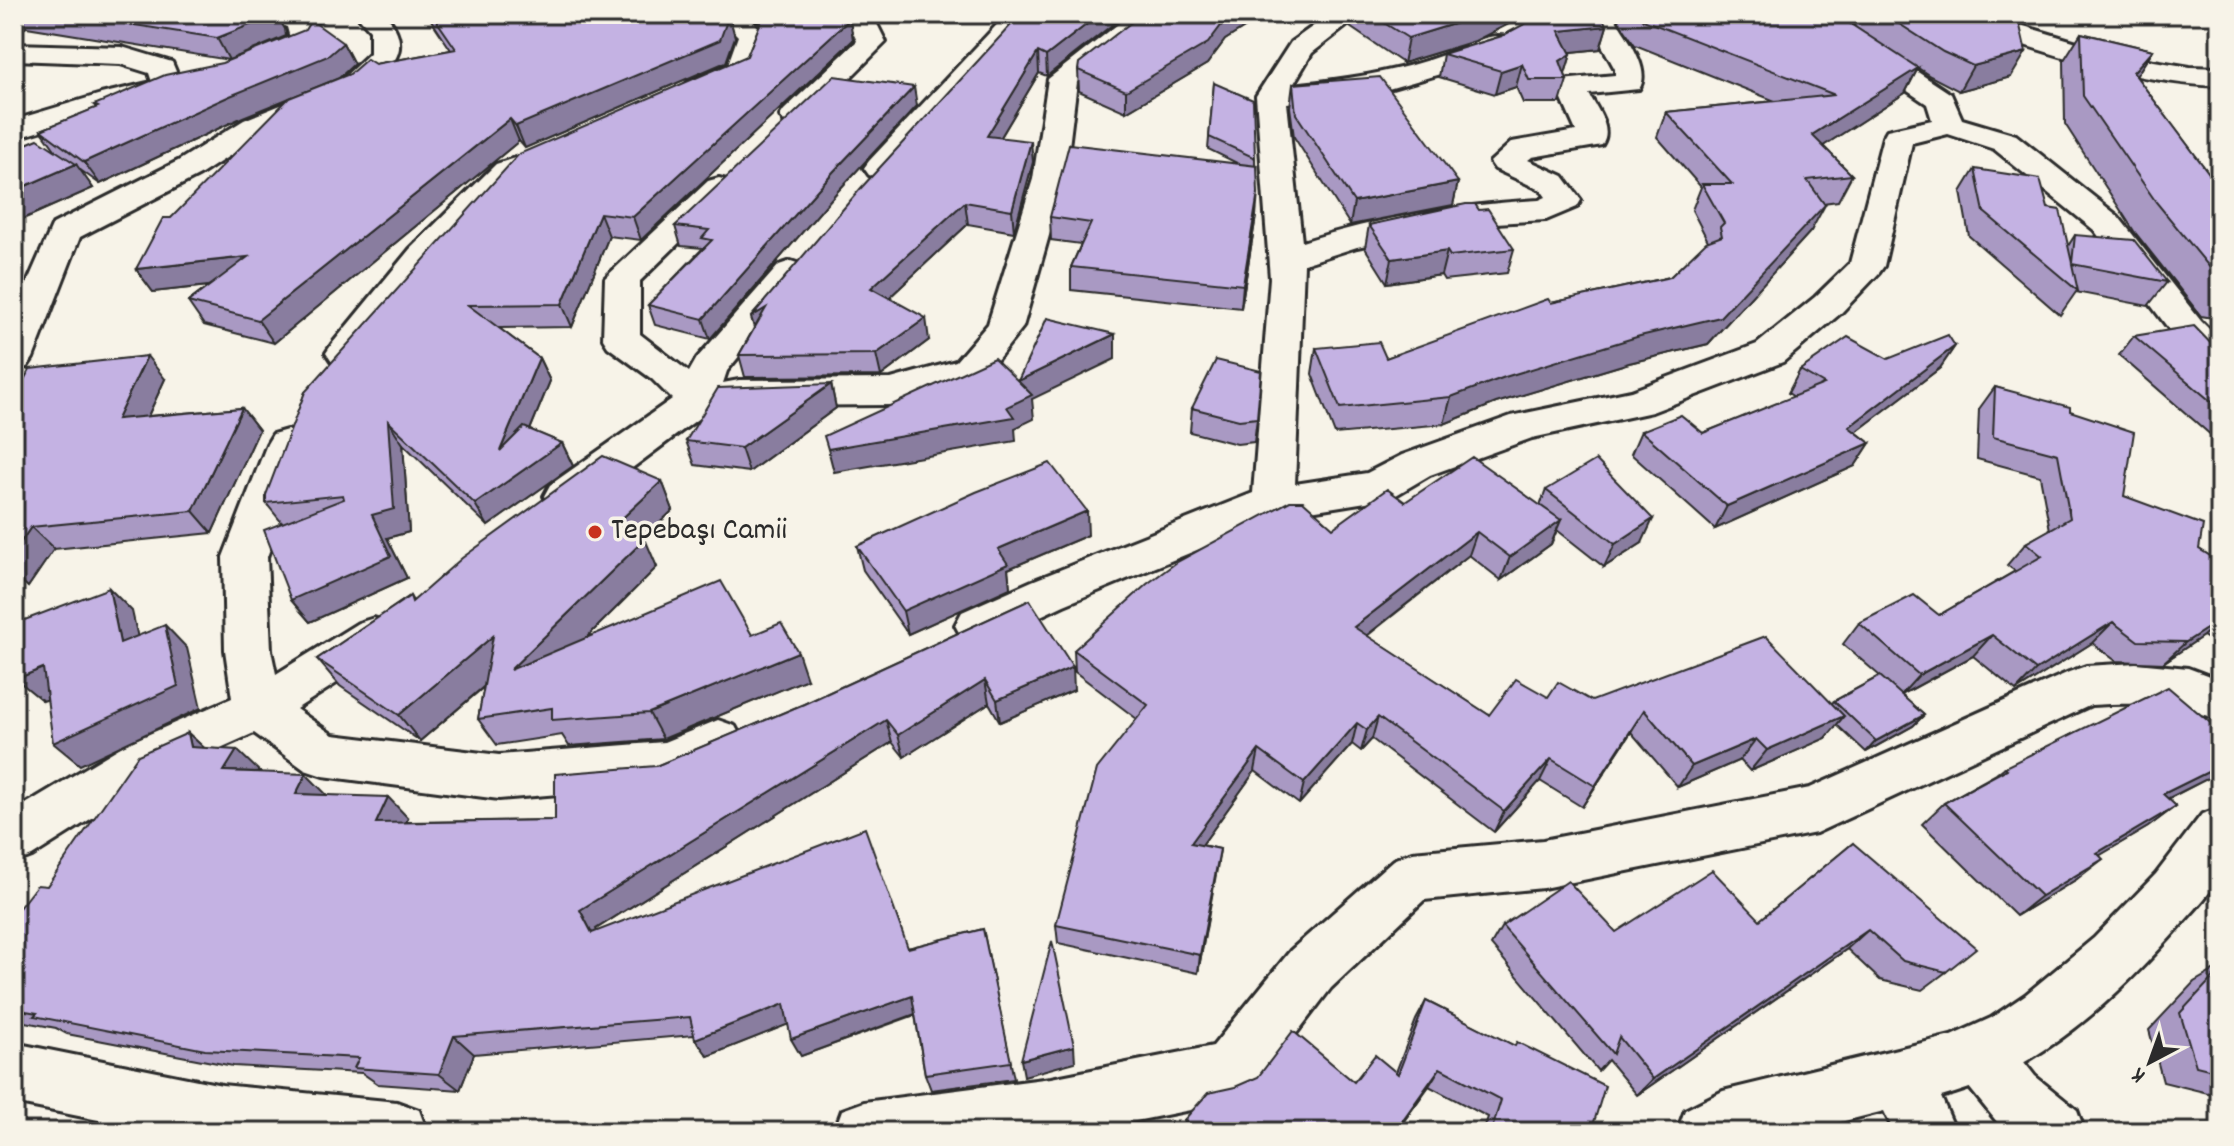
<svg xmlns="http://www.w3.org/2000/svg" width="2234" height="1146" viewBox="0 0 2234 1146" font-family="Dekko,sans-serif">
<rect width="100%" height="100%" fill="#f7f3e8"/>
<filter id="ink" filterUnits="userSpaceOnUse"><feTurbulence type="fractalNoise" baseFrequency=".0125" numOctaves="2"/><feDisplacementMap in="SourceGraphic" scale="16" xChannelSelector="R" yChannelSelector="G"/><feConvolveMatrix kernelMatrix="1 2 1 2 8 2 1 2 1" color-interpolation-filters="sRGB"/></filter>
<g filter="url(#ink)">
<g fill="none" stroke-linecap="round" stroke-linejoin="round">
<defs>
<g id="street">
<path d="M 261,14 L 310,16 L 319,42 L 315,48 C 296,56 273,71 252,66 L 248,60 L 252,54 L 290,38 L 287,27 L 265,20 Z"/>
<path d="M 716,14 L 746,14 L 766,35 L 751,75 C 732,84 709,100 688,94 L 683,88 L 688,82 L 728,64 L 738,36 Z"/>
<path d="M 844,14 L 872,14 L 886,42 L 806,122 L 795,125 L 784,122 L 780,116 L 784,110 L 857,41 Z"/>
<path d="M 1007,14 L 1036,14 L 891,175 L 880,178 L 869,175 L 864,168 L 869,161 Z"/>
<path d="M 1131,14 L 1162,14 L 1077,82 L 1065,179 L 1023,327 L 982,379 L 891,405 L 739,406 L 707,412 L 580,507 L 565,511 L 550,507 L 544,496 L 550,485 L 672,399 L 652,379 L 608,347 L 603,339 L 605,278 L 708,181 L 719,178 L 730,181 L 735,188 L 640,281 L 640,334 L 689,372 L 697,358 L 779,265 L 791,261 L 803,265 L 808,272 L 727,371 L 723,383 L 739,380 L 891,379 L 956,361 L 988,324 L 1033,179 L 1048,79 Z"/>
<path d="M 1330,14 L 1362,14 L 1312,53 L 1293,85 C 1350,79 1405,71 1459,49 C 1475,42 1490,33 1507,37 L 1511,43 L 1507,49 L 1461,68 L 1371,94 L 1287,103 L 1302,242 C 1381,217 1456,205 1539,200 L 1546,197 L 1541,190 L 1495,169 L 1490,162 L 1512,142 L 1576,131 L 1556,86 L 1561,80 L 1615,75 L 1615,69 L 1591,26 L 1556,28 L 1546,26 L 1542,20 L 1546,14 L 1612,14 C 1623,32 1653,69 1639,89 L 1589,94 C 1597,109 1613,129 1602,145 L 1532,157 L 1528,160 L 1563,176 L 1581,200 L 1577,207 L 1546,220 L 1460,225 L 1357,247 L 1304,264 L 1295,484 L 1367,473 L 1402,455 L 1511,416 L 1631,391 L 1757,344 L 1815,297 L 1850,263 L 1883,137 L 1887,130 L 1932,120 L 1927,104 L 1833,41 L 1817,14 L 1845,14 L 1854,30 L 1951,94 L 1962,119 L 2016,135 L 2118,216 L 2201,321 L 2220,340 L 2220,374 L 2207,371 L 2175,337 L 2094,230 L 1994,149 L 1948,134 L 1912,143 L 1884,266 L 1879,273 L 1841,313 L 1783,362 L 1652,412 L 1532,438 L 1430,475 L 1391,498 L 1279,516 L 1064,605 L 994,638 L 978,643 L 962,638 L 955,625 L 962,612 L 1032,581 L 1253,493 L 1270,278 L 1256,96 L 1291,42 Z"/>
<path d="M 1940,14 L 1983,14 L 2124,56 L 2190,67 L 2220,68 L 2220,86 C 2125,83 2035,47 1944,20 Z"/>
<path d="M 14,44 L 122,47 L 172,62 L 183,88 L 178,94 L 118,107 L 14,139 L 14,120 L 101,94 L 152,82 L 149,73 L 120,64 L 14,60 Z"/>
<path d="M 521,156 L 532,158 L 537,165 L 532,172 L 518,178 L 434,263 L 358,362 L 345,365 L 332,362 L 326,353 L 332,344 L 410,249 L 496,164 Z"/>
<path d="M 287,430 L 301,434 L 307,444 L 267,557 L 271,650 L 276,674 L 358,623 L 374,618 L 390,623 L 397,636 L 390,649 L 296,709 L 333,735 L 499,755 L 664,742 L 718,720 L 735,726 L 743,741 L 735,756 L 667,785 L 499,799 L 323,776 L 305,770 L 254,733 L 160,775 L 32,856 L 14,863 L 14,811 L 124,745 L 232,698 L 225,650 L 223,557 L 267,444 L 273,434 Z"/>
<path d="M 1981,1026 L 2002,1034 L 2035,1076 L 2077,1110 L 2085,1132 L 2006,1132 L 2002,1128 L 1960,1076 L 1952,1055 L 1960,1034 Z"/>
</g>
<g id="secondary">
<path d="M 356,14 L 385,14 C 397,27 405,45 394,61 L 360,93 L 266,132 L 200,175 L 80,237 L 33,358 L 27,367 L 14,370 L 14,313 L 53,224 L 178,161 L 244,120 L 340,81 L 370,53 L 370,30 Z"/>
<path d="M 2136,663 L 2188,668 L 2220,680 L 2220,720 C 2172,703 2141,702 2091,705 L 1816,833 L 1543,888 L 1424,900 L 1331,988 L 1251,1093 L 1230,1102 L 1081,1132 L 834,1132 L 842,1110 L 864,1102 L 1051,1078 L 1213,1046 L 1291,950 L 1393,860 L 1412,852 L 1543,840 L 1810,788 L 2069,672 L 2086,666 Z"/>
<path d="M 2220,808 C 2220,825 2225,860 2220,875 C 2216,888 2191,913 2182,924 C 2116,999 2040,1071 1941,1097 L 1956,1132 L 1894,1132 L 1884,1111 L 1801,1132 L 1677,1132 L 1685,1110 L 1723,1091 L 1951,1036 L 1991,1018 L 2025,995 L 2094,938 L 2156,874 L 2202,814 Z"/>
<path d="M 14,1043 L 222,1085 L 397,1102 L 419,1110 L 427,1132 L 158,1132 L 14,1103 Z"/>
</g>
</defs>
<use href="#street" stroke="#2b2b2b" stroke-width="6"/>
<use href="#secondary" stroke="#2b2b2b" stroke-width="6"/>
<use href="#street" fill="#f7f3e8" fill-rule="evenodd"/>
<use href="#secondary" fill="#f7f3e8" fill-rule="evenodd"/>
</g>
<g fill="#a999c3" stroke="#2b2b2b" stroke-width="2">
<path d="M 14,14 L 276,14 L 285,29 L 286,36 L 229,60 L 27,27 Z"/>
<path d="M 427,14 L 728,14 L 735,37 L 726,62 L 525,148 L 519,141 L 274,343 L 204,325 L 188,302 L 209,286 L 153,292 L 136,269 L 171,218 L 375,64 L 451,50 Z"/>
<path d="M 750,14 L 848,14 L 853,40 L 641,240 L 609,236 L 572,327 L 499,328 L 539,358 L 550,381 L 530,430 L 562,443 L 573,466 L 488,526 L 403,444 L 409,532 L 387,538 L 407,578 L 310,622 L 291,600 L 282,523 L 266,503 L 305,392 L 747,56 L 760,25 Z"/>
<path d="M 1021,14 L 1126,14 L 1047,76 L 1039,73 L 1001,137 L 1033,162 L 1014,232 L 968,224 L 889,298 L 929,340 L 881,376 L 745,377 L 739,355 L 754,328 L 751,317 Z"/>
<path d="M 1352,14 L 1528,14 L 1475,41 L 1403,63 L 1350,27 Z"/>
<path d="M 1614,14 L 1840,14 L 1843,19 L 1856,28 L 1847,14 L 2007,14 L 2011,77 L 1959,91 L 1930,76 L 1918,68 L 1905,93 L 1823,146 L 1852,175 L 1838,201 L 1823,203 L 1811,231 L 1708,344 L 1629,363 L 1496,403 L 1444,424 L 1335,434 L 1312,374 L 1316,348 L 1386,358 L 1551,303 L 1670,277 L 1708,241 L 1692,210 L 1701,187 L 1657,137 L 1666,112 L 1775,101 L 1635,45 Z"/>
<path d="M 1262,17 L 1225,40 L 1207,64 L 1126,112 L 1079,91 L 1078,70 Z"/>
<path d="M 1607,26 L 1600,49 L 1570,52 L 1571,54 L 1565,74 L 1567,80 L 1560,103 L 1523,103 L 1516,87 L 1495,94 L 1439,77 L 1443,54 L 1502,36 Z"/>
<path d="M 2081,33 L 2153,50 L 2136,76 L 2220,188 L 2220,319 L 2201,316 L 2134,231 L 2065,124 L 2064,60 Z"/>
<path d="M 343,43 L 354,64 L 339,78 L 243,117 L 100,184 L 79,169 L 93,188 L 14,223 L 14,149 L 56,151 L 41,130 L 96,108 L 94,105 Z"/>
<path d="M 1214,83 L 1255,158 L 1256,216 L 1241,308 L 1071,290 L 1071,267 L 1081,244 L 1051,240 L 1050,217 L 1239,164 L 1208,149 Z"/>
<path d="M 1293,84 L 1458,182 L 1453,205 L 1350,225 L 1294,137 L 1290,107 Z"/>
<path d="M 917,106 L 837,192 L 710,339 L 655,325 L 648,305 L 703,248 L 681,246 L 675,226 Z"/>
<path d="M 1975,169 L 2048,208 L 2068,246 L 2075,235 L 2167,282 L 2148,306 L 2076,292 L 2060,315 L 1969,236 L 1961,192 Z"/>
<path d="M 1369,225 L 1514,249 L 1507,273 L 1444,280 L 1441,275 L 1387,283 L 1365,248 Z"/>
<path d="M 2134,336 L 2220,353 L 2220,443 L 2119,355 Z"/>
<path d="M 1955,346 L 1940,368 L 1856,432 L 1870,443 L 1855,466 L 1715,529 L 1631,454 L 1641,431 L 1703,433 L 1794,397 L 1788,393 L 1800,370 L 1888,359 Z"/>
<path d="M 14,367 L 19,372 L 23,382 L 165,379 L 148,416 L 242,408 L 259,430 L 212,533 L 54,549 L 28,587 L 14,574 Z"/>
<path d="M 831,384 L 836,408 L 749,472 L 695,465 L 686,441 Z"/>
<path d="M 1995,387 L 2070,411 L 2124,496 L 2199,549 L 2220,562 L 2220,636 L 2213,642 L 2203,636 L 2163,663 L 2116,661 L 2092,643 L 2016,691 L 1973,656 L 1901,695 L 1924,715 L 1913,726 L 1866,752 L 1837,725 L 1826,738 L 1750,771 L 1740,760 L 1678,787 L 1631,732 L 1582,807 L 1540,781 L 1494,832 L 1372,739 L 1361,751 L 1352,744 L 1299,804 L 1255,771 L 1202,845 L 1220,849 L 1198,973 L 1058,943 L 1056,925 L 1137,719 L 1075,672 L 1074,650 L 1333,528 L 1405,502 L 1540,506 L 1546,490 L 1642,543 L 1604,567 L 1557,530 L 1551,544 L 1501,580 L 1469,555 L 1367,636 L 1489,715 L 1548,697 L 1592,701 L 1831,704 L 1834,701 L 1880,676 L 1843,644 L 1859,623 L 1939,615 L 2015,571 L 2007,565 L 2026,543 L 2050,530 L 2040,476 L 1977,459 L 1979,409 Z"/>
<path d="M 1192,408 L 1257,418 L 1254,442 L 1237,444 L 1190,432 Z"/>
<path d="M 662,481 L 673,510 L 643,538 L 657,567 L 587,637 L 752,635 L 807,679 L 663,739 L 569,746 L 562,735 L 497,745 L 478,719 L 484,687 L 420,741 L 340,686 L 317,659 L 410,596 L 413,601 Z"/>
<path d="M 1088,535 L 1008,569 L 1010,588 L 908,634 L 863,570 L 857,546 Z"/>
<path d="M 1030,600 L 1074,690 L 1000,722 L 989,703 L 904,757 L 892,742 L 596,929 L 597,932 L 908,948 L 983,929 L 1014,1079 L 931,1090 L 925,1074 L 915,1015 L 801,1056 L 788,1024 L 708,1056 L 694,1035 L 474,1054 L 460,1090 L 378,1084 L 362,1073 L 233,1066 L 67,1034 L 56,1028 L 14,1020 L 14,907 L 19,908 L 47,886 L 188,733 L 204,748 L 260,772 L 327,795 L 408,818 L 406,822 L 555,820 L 656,766 L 804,704 Z"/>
<path d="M 2220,731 L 2220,772 L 2168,799 L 2176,806 L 2148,827 L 2100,855 L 2077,879 L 2016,916 L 1922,824 L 1944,803 L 1996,774 L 2005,767 Z"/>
<path d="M 1853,843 L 1946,972 L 1922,990 L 1880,980 L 1847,949 L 1637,1095 L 1608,1060 L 1598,1071 L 1491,945 L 1502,926 L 1616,932 L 1760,920 Z"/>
<path d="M 2220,967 L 2220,1096 L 2163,1082 L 2149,1030 L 2194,982 Z"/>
<path d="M 1426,1001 L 1514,1046 L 1517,1042 L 1591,1132 L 1483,1132 L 1488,1117 L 1429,1086 L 1396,1132 L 1183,1132 L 1184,1120 L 1396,1072 L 1416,1020 Z"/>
</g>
<g fill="#897d9f" stroke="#2b2b2b" stroke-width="2">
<path d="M 14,14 L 18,14 L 27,27 L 14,34 Z"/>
<path d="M 275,14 L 276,14 L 285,29 L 286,36 L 229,60 L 217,38 Z"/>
<path d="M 311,14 L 341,14 L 316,24 Z"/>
<path d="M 1100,14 L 1126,14 L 1047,76 L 1046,56 Z"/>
<path d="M 1235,14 L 1262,14 L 1262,17 L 1225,40 L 1207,64 L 1126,112 L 1126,91 Z"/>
<path d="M 1486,14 L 1528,14 L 1475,41 L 1403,63 L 1408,38 Z"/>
<path d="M 729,15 L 735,37 L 726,62 L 525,148 L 516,126 Z"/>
<path d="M 850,19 L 853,40 L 641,240 L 633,217 Z"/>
<path d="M 1607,26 L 1600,49 L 1553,54 L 1559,31 Z"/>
<path d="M 343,43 L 354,64 L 339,78 L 243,117 L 100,184 L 84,162 Z"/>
<path d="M 2153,50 L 2135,78 L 2133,72 Z"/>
<path d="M 1038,52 L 1039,73 L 989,157 L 987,136 Z"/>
<path d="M 2026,52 L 2011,77 L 1959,91 L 1973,66 Z"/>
<path d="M 1571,54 L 1564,77 L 1560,61 Z"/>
<path d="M 1522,64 L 1516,87 L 1495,94 L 1501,71 Z"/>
<path d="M 1918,68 L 1905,93 L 1800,161 L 1812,135 Z"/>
<path d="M 914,87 L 917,106 L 837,192 L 710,339 L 703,319 L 833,172 Z"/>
<path d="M 510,119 L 519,141 L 274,343 L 258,320 Z"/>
<path d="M 1031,141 L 1033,162 L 1014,232 L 1012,210 Z"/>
<path d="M 76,164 L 93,188 L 14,223 L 14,191 Z"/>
<path d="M 1458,182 L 1453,205 L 1350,225 L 1354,202 Z"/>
<path d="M 1258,193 L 1256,216 L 1241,308 L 1243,285 Z"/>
<path d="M 965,202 L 968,224 L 876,310 L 871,288 Z"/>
<path d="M 1825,205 L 1811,231 L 1708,344 L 1629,363 L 1496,403 L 1444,424 L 1451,397 Z"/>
<path d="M 600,213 L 609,236 L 572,327 L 562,304 Z"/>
<path d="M 1447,251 L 1441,275 L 1387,283 L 1392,259 Z"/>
<path d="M 248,257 L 263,280 L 153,292 L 136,269 Z"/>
<path d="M 766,308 L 758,339 L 751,317 Z"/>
<path d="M 926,318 L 929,340 L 881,376 L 876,354 Z"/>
<path d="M 1115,334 L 1115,359 L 1032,399 L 1034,419 L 1015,428 L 1016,441 L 834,472 L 828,449 L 1007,407 L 1018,381 Z"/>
<path d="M 1955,346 L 1940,368 L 1834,449 L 1849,427 Z"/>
<path d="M 147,356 L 165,379 L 136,442 L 117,419 Z"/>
<path d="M 539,358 L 550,381 L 512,474 L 500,451 Z"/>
<path d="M 14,367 L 19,372 L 37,416 L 16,394 L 14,388 Z"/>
<path d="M 831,384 L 836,408 L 749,472 L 741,448 Z"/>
<path d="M 242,408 L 259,430 L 212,533 L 193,511 Z"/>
<path d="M 388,421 L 403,444 L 409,532 L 387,538 L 407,578 L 310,622 L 291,600 L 372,515 Z"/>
<path d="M 562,443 L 573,466 L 488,526 L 475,504 Z"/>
<path d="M 1870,443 L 1855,466 L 1715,529 L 1727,506 Z"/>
<path d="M 662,481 L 673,510 L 627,554 L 614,526 Z"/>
<path d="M 1087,511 L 1088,535 L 1008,569 L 1010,588 L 908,634 L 903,611 L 998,549 Z"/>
<path d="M 1653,519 L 1642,543 L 1604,567 L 1615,544 Z"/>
<path d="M 1561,520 L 1551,544 L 1501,580 L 1510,557 Z"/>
<path d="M 31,527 L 54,549 L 28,587 L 14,574 L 14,552 Z"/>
<path d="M 1477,532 L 1469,555 L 1348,650 L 1354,627 Z"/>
<path d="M 645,539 L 657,567 L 528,696 L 510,670 Z"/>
<path d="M 109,588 L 132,611 L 144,665 L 120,643 Z"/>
<path d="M 2220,620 L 2220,621 L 2203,636 L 2163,663 L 2186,642 Z"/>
<path d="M 2113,622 L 2092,643 L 2016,691 L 2036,670 Z"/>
<path d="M 165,625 L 187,648 L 201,708 L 80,765 L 53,743 Z"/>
<path d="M 1992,635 L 1973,656 L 1901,695 L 1919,675 Z"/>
<path d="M 493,636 L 510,664 L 420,741 L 399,715 Z"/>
<path d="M 798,652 L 807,679 L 663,739 L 649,713 Z"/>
<path d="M 1073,667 L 1074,690 L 1000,722 L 997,700 Z"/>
<path d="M 43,668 L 69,691 L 43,701 L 16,679 Z"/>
<path d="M 985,680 L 989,703 L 904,757 L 898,735 Z"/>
<path d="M 1644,710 L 1631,732 L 1582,807 L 1595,786 Z"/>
<path d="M 1924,715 L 1913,726 L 1866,752 L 1876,741 Z"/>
<path d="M 1844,716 L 1826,738 L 1750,771 L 1767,750 Z"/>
<path d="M 1378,717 L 1372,739 L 1361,751 L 1367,730 Z"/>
<path d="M 886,720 L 892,742 L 596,929 L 607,953 L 592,933 L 580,910 Z"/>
<path d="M 1357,723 L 1352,744 L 1299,804 L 1304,783 Z"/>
<path d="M 188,733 L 212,755 L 191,747 Z"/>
<path d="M 1756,739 L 1740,760 L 1678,787 L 1692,766 Z"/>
<path d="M 237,750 L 260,772 L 224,771 Z"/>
<path d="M 1259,750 L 1255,771 L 1189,863 L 1191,843 Z"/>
<path d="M 1551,759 L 1540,781 L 1494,832 L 1504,811 Z"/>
<path d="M 2220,766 L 2220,772 L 2217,774 L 2135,815 L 2163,794 Z"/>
<path d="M 306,774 L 328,796 L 296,794 Z"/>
<path d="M 388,797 L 408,818 L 396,844 L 376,823 Z"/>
<path d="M 2176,806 L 2148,827 L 2070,873 L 2097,853 Z"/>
<path d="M 1220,849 L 1217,869 L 1198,973 L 1200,955 Z"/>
<path d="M 2103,859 L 2077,879 L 2016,916 L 2041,896 Z"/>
<path d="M 1868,930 L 1847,949 L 1637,1095 L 1653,1079 Z"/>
<path d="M 912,996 L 918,1013 L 801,1056 L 791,1039 Z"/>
<path d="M 784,1004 L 794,1022 L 708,1056 L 695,1039 Z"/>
<path d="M 454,1036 L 474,1054 L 460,1090 L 439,1074 Z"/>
<path d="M 1074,1046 L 1075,1062 L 1024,1076 L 1021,1060 Z"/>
<path d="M 1440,1068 L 1429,1086 L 1396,1132 L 1394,1132 Z"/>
</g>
<g fill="#c4b2e3" stroke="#2b2b2b" stroke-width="2">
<path d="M 65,14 L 275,14 L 275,15 L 217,38 Z"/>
<path d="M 432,14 L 728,14 L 729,15 L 720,40 L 516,126 L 510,119 L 258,320 L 188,302 L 248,257 L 136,269 L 163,218 L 171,218 L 289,98 L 350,74 L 367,59 L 375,64 L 456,49 Z"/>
<path d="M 764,14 L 848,14 L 850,19 L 633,217 L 600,213 L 562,304 L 468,305 L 539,358 L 500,451 L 524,427 L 562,443 L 475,504 L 388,421 L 394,509 L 372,515 L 391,556 L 291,600 L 264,530 L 344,499 L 343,495 L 266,503 L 266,495 L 305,392 L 519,154 L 747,56 Z"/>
<path d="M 1021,14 L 1100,14 L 1046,56 L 1038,52 L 987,136 L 1031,141 L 1012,210 L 965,202 L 871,288 L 926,318 L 876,354 L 739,355 L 766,308 L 751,317 L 861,188 Z"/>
<path d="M 1142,14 L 1235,14 L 1226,19 L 1208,43 L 1126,91 L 1078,70 L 1079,63 Z"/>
<path d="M 1370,14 L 1486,14 L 1408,38 Z"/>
<path d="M 1543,14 L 1600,14 L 1607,26 L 1559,31 L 1571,54 L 1560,61 L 1567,80 L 1529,80 L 1522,64 L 1501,71 L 1443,54 L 1502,36 Z"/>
<path d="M 1639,14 L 1840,14 L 1843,19 L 1918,68 L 1812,135 L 1852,175 L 1807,180 L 1825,205 L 1720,317 L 1640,336 L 1505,377 L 1451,397 L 1340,408 L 1316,348 L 1379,342 L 1386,358 L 1548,299 L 1551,303 L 1670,277 L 1706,242 L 1722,236 L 1720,227 L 1724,223 L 1702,184 L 1732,184 L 1666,112 L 1835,95 L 1643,20 Z"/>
<path d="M 1884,14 L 2007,14 L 2018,17 L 2026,52 L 1973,66 L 1943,52 Z"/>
<path d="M 311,20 L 343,43 L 328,56 L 230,96 L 84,162 L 41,130 L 98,107 L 94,105 L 165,75 L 222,63 L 305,30 Z"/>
<path d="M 2081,33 L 2153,50 L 2133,72 L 2220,188 L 2220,280 L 2156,202 L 2083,96 Z"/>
<path d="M 834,76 L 914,87 L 833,172 L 703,319 L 648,305 L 712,240 L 702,238 L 709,230 L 675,226 Z"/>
<path d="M 1380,77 L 1458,182 L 1354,202 L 1296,114 L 1293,84 Z"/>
<path d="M 1214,83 L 1253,100 L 1255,158 L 1209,137 Z"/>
<path d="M 38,139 L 76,164 L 14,191 L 14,149 Z"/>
<path d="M 1069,144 L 1257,166 L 1258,193 L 1243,285 L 1071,267 L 1091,223 L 1050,217 Z"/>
<path d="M 1975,169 L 2040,179 L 2048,208 L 2060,210 L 2072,263 L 2075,235 L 2134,240 L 2167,282 L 2072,264 L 2078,291 L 1984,212 Z"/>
<path d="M 1466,204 L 1475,204 L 1479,210 L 1488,209 L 1514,249 L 1450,256 L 1447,251 L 1392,259 L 1369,225 Z"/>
<path d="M 1047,318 L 1115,334 L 1018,381 L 1032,395 L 1007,407 L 1014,417 L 828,449 L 824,436 L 994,358 L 1018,381 Z"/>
<path d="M 2194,326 L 2220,353 L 2220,409 L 2134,336 Z"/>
<path d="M 1948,335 L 1955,346 L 1849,427 L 1870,443 L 1727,506 L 1641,431 L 1681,415 L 1703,433 L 1824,384 L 1800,370 L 1848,337 L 1888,359 Z"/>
<path d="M 147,356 L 117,419 L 242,408 L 193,511 L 31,527 L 14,552 L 14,388 L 16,394 L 30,369 Z"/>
<path d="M 1216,360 L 1261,371 L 1257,418 L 1239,420 L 1192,408 Z"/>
<path d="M 831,384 L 741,448 L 686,441 L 718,388 Z"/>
<path d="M 1995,387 L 2070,407 L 2070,411 L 2134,432 L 2124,496 L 2203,525 L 2199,549 L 2220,562 L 2220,620 L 2186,642 L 2138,641 L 2113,622 L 2036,670 L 1992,635 L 1919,675 L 1859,623 L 1914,595 L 1939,615 L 2042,556 L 2026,543 L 2070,518 L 2058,454 L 1993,437 Z"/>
<path d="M 603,456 L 662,481 L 614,526 L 645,539 L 510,670 L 721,581 L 752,635 L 781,623 L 798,652 L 649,713 L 552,720 L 552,708 L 478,719 L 493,636 L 399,715 L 317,659 L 410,596 L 412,602 L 462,558 Z"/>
<path d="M 1472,457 L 1561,520 L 1510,557 L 1477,532 L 1354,627 L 1489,715 L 1516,679 L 1548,697 L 1558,682 L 1592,701 L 1766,636 L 1844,716 L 1767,750 L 1756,739 L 1692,766 L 1644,710 L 1595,786 L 1551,759 L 1504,811 L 1378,717 L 1367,730 L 1357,723 L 1304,783 L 1259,750 L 1191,843 L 1220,849 L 1200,955 L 1056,925 L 1097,769 L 1148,705 L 1074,650 L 1147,584 L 1177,562 L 1290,501 L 1303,501 L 1333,528 L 1387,489 L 1405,502 Z"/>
<path d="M 1596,460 L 1653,519 L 1615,544 L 1546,490 Z"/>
<path d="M 1050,463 L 1087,511 L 998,549 L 1008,564 L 903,611 L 857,546 L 976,492 Z"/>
<path d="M 109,588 L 120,643 L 165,625 L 178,686 L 53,743 L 43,668 L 16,679 L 14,661 L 14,624 Z"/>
<path d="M 1030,600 L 1073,667 L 997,700 L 985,680 L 898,735 L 886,720 L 580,910 L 592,933 L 865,828 L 908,948 L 983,929 L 1011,1062 L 925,1074 L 912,996 L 791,1039 L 784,1004 L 695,1039 L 690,1017 L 454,1036 L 439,1074 L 354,1068 L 359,1058 L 205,1050 L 34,1016 L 37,1013 L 14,1009 L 14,907 L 19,908 L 37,885 L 47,886 L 138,755 L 188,733 L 191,747 L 237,750 L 224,771 L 306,774 L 296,794 L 388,797 L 376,823 L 555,820 L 555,774 L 656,766 L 804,704 Z"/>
<path d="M 1880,676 L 1924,715 L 1876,741 L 1834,701 Z"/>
<path d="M 2168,687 L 2220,731 L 2220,766 L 2163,794 L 2176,806 L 2097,853 L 2103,859 L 2041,896 L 1944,803 L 2007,769 L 2005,767 Z"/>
<path d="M 1853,843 L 1976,948 L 1946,972 L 1903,961 L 1868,930 L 1653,1079 L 1619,1037 L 1613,1054 L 1502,926 L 1568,881 L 1616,932 L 1712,870 L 1760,920 Z"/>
<path d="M 1052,941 L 1074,1046 L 1021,1060 Z"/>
<path d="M 2220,970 L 2220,1072 L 2196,1066 L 2180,1013 Z"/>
<path d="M 1426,1001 L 1515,1046 L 1517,1042 L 1605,1086 L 1591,1132 L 1491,1132 L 1501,1100 L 1440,1068 L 1394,1132 L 1266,1132 L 1261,1128 L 1258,1132 L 1197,1132 L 1184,1120 L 1208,1093 L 1235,1087 L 1258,1077 L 1293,1031 L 1354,1082 L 1375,1055 L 1398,1074 Z"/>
</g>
</g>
<circle fill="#c8321e" stroke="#f7f3e8" stroke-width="3" cx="595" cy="532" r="8"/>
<g text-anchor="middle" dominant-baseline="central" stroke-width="7" stroke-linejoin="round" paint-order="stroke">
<g font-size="32" fill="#2b2b2b" stroke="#f7f3e8" text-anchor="start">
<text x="611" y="532">Tepebaşı Camii</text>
</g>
</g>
<rect width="2234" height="1146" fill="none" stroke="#f7f3e8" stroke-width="48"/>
<rect x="24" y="24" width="2186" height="1098" fill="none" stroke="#2b2b2b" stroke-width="3" filter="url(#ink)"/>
<g transform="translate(2150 1062) rotate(221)" stroke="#f7f3e8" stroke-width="6" paint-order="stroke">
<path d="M0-6L14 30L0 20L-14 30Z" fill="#2b2b2b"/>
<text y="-12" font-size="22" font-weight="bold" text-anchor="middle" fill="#2b2b2b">K</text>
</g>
</svg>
